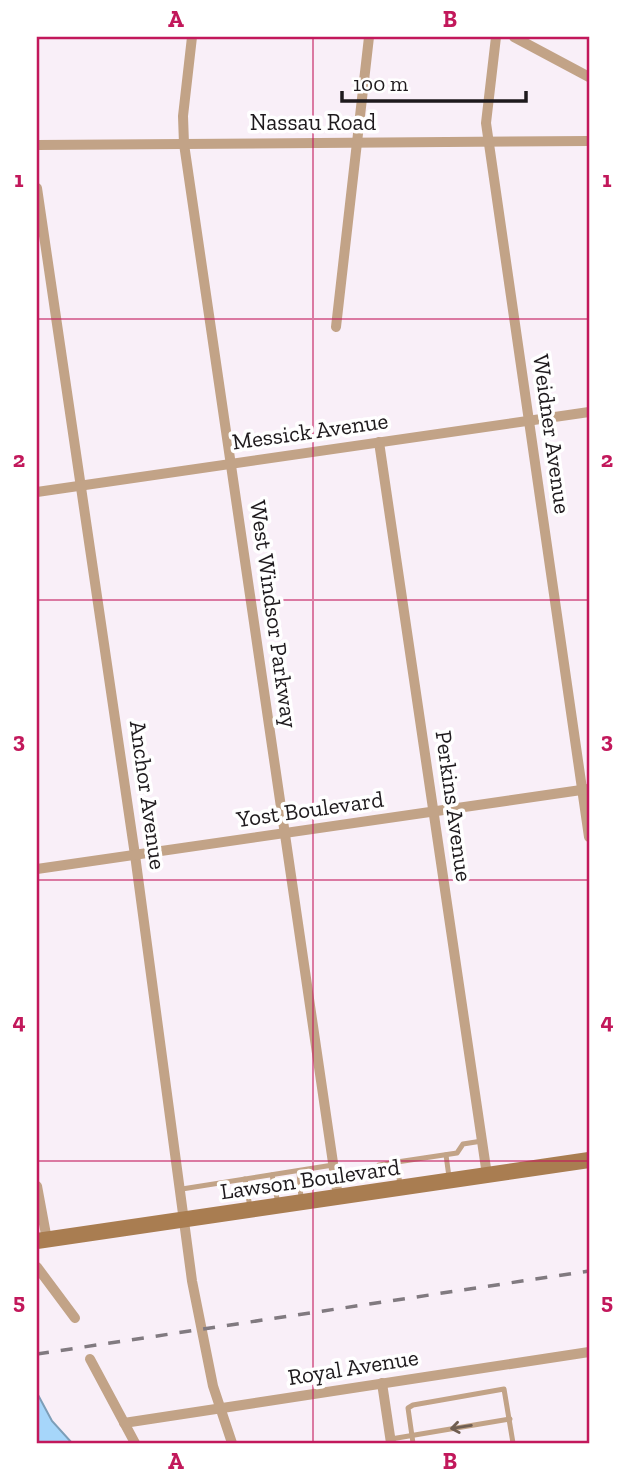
<svg xmlns="http://www.w3.org/2000/svg" width="626" height="1480" viewBox="0 0 626 1480" font-family="'Zilla Slab',serif">
<rect width="100%" height="100%" fill="#f9eff8"/>
<path fill="#a6d6fa" stroke="#7d9eb8" stroke-width="2" d="M 37,1393 L 52,1421 L 72,1443 L 37,1443 Z"/>
<g fill="none" stroke-linecap="round" stroke-linejoin="round">
<g stroke="#c2a387" stroke-width="5">
<path d="M 446,1155 L 449,1177"/>
<path d="M 379,1165 L 397,1162"/>
<path d="M 299,1171 L 301,1199"/>
<path d="M 272,1175 L 278,1203"/>
<path d="M 245,1179 L 250,1207"/>
<path d="M 400,1185 L 397,1162 L 457,1153 L 463,1144 L 482,1141"/>
<path d="M 182,1189 L 333,1165"/>
<path d="M 391,1439 L 510,1419"/>
<path d="M 413,1443 L 408,1408 L 413,1405 L 504,1389 L 513,1443"/>
</g>
<g stroke="#c2a387" stroke-width="10">
<path d="M 192,37 L 183,116 L 184,144 L 338,1197"/>
<path d="M 496,37 L 486,123 L 589,837"/>
<path d="M 514,37 L 589,77"/>
<path d="M 37,145 L 589,141"/>
<path d="M 37,188 L 135,855 L 192,1281 L 213,1386 L 232,1443"/>
<path d="M 336,327 L 369,37"/>
<path d="M 379,442 L 487,1175"/>
<path d="M 37,492 L 589,412"/>
<path d="M 37,869 L 588,789"/>
<path d="M 37,1186 L 47,1240"/>
<path d="M 37,1267 L 75,1318"/>
<path d="M 90,1359 L 135,1443"/>
<path d="M 382,1383 L 391,1443"/>
<path d="M 124,1423 L 589,1352"/>
</g>
<path stroke="#a97d51" stroke-width="16" d="M 37,1241 L 589,1160"/>
<path stroke="#817a80" stroke-width="3.5" stroke-dasharray="12 12" stroke-linecap="butt" d="M 37,1354 L 589,1271"/>
</g>
<defs><path id="oneway-shaft" d="M-6 0H5M1.5-3L5.5 0L1.5 3" fill="none" stroke-width="1.6" stroke-linecap="round" stroke-linejoin="round" transform="scale(1.75)"/></defs>
<use stroke="#705e52" href="#oneway-shaft" transform="translate(461 1427) rotate(171)"/>
<path fill="none" stroke="#c2185b" stroke-width="2" stroke-opacity="0.55" d="M 313,37 L 313,1443M 37,319 L 589,319M 37,600 L 589,600M 37,880 L 589,880M 37,1161 L 589,1161"/>
<g text-anchor="middle" dominant-baseline="central" stroke-width="7" stroke-linejoin="round" paint-order="stroke">
<g font-size="23" fill="#1e1a1d" stroke="#fff">
<text x="313" y="122">Nassau Road</text>
<text transform="translate(310 431) rotate(-8)">Messick Avenue</text>
<text transform="translate(552 434) rotate(82)">Weidner Avenue</text>
<text transform="translate(274 614) rotate(82)">West Windsor Parkway</text>
<text transform="translate(148 795) rotate(82)">Anchor Avenue</text>
<text transform="translate(454 806) rotate(82)">Perkins Avenue</text>
<text transform="translate(310 809) rotate(-8)">Yost Boulevard</text>
<text transform="translate(310 1179) rotate(-8)">Lawson Boulevard</text>
<text transform="translate(353 1367) rotate(-9)">Royal Avenue</text>
</g>
</g>
<rect width="626" height="1480" fill="none" stroke="#ffffff" stroke-width="77"/>
<path d="M342 91v10h184v-10" fill="none" stroke="#1e1a1d" stroke-width="3.5"/>
<text x="353" y="91" font-size="21" fill="#1e1a1d" stroke="#ffffff" stroke-width="5" paint-order="stroke">100 m</text>
<rect x="38" y="38" width="550" height="1404" fill="none" stroke="#c2185b" stroke-width="2.5"/>
<g font-size="23" text-anchor="middle" font-weight="bold" fill="#c2185b">
<text x="176" y="27">A</text>
<text x="450" y="27">B</text>
<text x="19" y="187">1</text>
<text x="607" y="187">1</text>
<text x="19" y="467">2</text>
<text x="607" y="467">2</text>
<text x="19" y="748">3</text>
<text x="607" y="748">3</text>
<text x="19" y="1029">4</text>
<text x="607" y="1029">4</text>
<text x="19" y="1309">5</text>
<text x="607" y="1309">5</text>
<text x="176" y="1469">A</text>
<text x="450" y="1469">B</text>
</g>
</svg>
